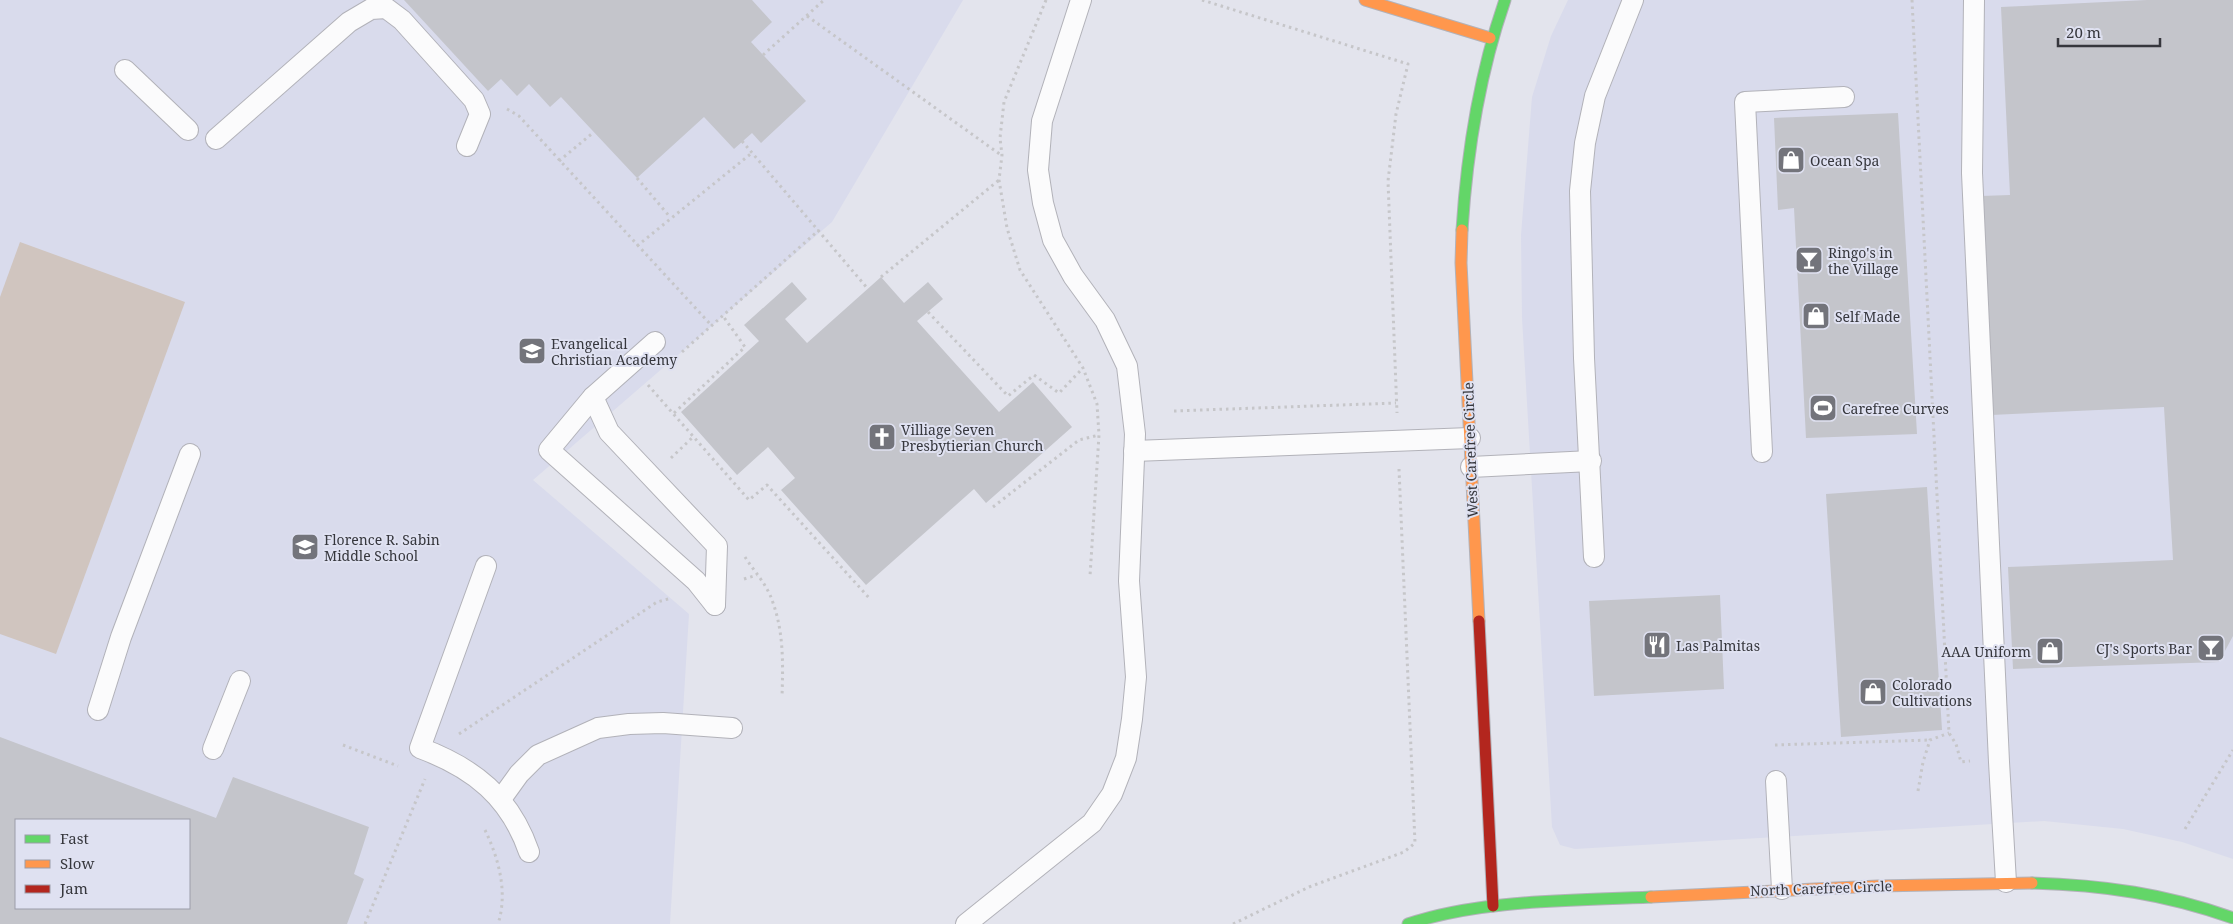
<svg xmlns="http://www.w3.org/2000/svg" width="2233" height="924" viewBox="0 0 2233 924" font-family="'Noto Serif',serif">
<rect width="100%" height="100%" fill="#e3e4ed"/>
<g fill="#d9dbec" fill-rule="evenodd">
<path d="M 0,0 L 963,0 L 832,222 L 533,480 L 689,614 L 670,924 L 0,924 ZM 16,820 L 189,820 L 189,908 L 16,908 Z"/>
<path d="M 1568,0 L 2233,0 L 2233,859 L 2182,842 L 2123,829 L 2044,821 L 1575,849 L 1560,845 L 1552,827 L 1522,318 L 1521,235 L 1532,97 L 1551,36 Z"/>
</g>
<path fill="#d0c5bf" d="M 20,242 L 185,302 L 56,654 L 0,634 L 0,297 Z"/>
<g fill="#c4c5cb" fill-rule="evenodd">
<path d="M 404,0 L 752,0 L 772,22 L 751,42 L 806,101 L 761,143 L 752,133 L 734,149 L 704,117 L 637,178 L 561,97 L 550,107 L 529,84 L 517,96 L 501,79 L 488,91 Z"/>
<path d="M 2147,0 L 2233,0 L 2233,636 L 2219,662 L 2013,669 L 2008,567 L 2173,560 L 2164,407 L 1991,415 L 1981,196 L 2010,195 L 2001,7 Z"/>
<path d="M 1898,113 L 1917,434 L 1806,438 L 1794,208 L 1778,210 L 1774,118 Z"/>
<path d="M 881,277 L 904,303 L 928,282 L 943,299 L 917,321 L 999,412 L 1033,382 L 1072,427 L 986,503 L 974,489 L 866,585 L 781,490 L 795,478 L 768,447 L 737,475 L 681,412 L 759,341 L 744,325 L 792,282 L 807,299 L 785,319 L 807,343 Z"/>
<path d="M 1927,487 L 1942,730 L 1841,737 L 1826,494 Z"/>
<path d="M 1720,595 L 1724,689 L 1594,696 L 1589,601 Z"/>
<path d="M 0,737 L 216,818 L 233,777 L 369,827 L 354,874 L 364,879 L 347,924 L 0,924 ZM 16,820 L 189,820 L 189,908 L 16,908 Z"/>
</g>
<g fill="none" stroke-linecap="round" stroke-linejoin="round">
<defs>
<g id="lane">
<path d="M 1974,0 L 1972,173 L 1999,762 L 2006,882"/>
<path d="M 125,70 L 188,130"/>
<path d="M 216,139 L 349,22 L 371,9 L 386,8 L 402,20 L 474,100 L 480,114 L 467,146"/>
<path d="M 655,342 L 593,397 L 549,450 L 696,581 L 715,605"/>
<path d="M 593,397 L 609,432 L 717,546 L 715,605"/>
<path d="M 1134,451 L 1470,438"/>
<path d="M 1762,452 L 1745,102 L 1844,97"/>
<path d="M 1471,467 L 1591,461"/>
<path d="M 1594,557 L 1584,358 L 1580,191 L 1585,143 L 1595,96 L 1633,0"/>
<path d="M 486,566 L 420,748 C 474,768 510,797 529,852"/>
<path d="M 98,710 L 121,637 L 190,454"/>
<path d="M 213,749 L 240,681"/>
<path d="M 1776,781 L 1782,889"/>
<path d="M 501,799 L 519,774 L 538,755 L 598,728 L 629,724 L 663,723 L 732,728"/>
<path d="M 966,924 L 1092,823 L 1112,794 L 1126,758 L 1132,719 L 1136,677 L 1129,581 L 1135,434 L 1127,366 L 1105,320 L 1073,276 L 1053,240 L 1043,203 L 1038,170 L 1042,121 L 1081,0"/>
</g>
<g id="fast">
<path d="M 1462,230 C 1467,151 1479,75 1505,0"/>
<path d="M 2032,883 C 2103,885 2166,894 2233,918"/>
<path d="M 1408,924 C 1482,899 1573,901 1651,897"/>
</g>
<g id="slow">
<path d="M 1365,0 L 1490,38"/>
<path d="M 1462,230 L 1461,263 L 1479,621"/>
<path d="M 1651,897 L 1878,886 L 2032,883"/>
</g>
<path id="jam" d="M 1479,621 L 1493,906"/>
</defs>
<use href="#lane" stroke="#b2b2b9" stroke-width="22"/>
<use href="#fast" stroke="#b2b2b9" stroke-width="13"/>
<use href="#slow" stroke="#b2b2b9" stroke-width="13"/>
<use href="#jam" stroke="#b2b2b9" stroke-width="13"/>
<g stroke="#c6c6c9" stroke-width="3" stroke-dasharray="2.5 4" stroke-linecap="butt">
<path d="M 1046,0 L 1004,102 L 1000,138 L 1002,155 L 999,180 L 1007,228 L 1020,270 L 1083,368 L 1097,404 L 1099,435 L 1090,576"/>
<path d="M 1202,0 L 1408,64 L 1396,114 L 1388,181 L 1397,413"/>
<path d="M 1912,0 L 1949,733 L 1956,744 L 1961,762 L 1970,761"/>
<path d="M 807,16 L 1001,155"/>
<path d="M 763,55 L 824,0"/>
<path d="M 507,109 L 519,116 L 712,326"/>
<path d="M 742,141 L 868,289"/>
<path d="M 559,161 L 594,132"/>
<path d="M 637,178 L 670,217"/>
<path d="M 637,246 L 753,152"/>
<path d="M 881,277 L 999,180"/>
<path d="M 928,312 L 1008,396 L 1034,375 L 1059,393 L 1083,368"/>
<path d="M 682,352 L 819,230"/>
<path d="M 648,385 L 749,500 L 767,485 L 871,600"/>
<path d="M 1174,411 L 1396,403"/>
<path d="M 674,413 L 745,347 L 723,316"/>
<path d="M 671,458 L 694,436"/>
<path d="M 993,507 L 1079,440 L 1099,435"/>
<path d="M 745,557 C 754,571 767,585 772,600 C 784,632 783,664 782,697"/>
<path d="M 744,579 L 757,575"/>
<path d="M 459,734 L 657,602 L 672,598"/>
<path d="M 343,745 L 398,766"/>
<path d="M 1775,745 L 1930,740"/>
<path d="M 1918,791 L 1923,762 L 1930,740 L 1949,733"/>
<path d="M 2185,829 L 2233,750"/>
<path d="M 485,830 C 499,859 508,893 498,924"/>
<path d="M 365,924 L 425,779"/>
<path d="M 1233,924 L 1309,887 L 1404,852 L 1415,843 L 1399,469"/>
</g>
<use href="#lane" stroke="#fbfbfc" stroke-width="20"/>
<use href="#fast" stroke="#63d668" stroke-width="11"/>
<use href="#slow" stroke="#ff974d" stroke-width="11"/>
<use href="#jam" stroke="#b3261e" stroke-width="11"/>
</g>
<defs>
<symbol id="shop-square" viewBox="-11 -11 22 22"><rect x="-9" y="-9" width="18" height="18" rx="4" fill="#73747b" stroke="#dfe1f1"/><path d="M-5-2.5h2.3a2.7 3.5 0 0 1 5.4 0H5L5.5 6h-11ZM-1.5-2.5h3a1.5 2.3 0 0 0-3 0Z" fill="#fff"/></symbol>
<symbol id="bar-square" viewBox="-11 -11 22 22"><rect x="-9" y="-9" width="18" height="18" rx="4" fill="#73747b" stroke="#dfe1f1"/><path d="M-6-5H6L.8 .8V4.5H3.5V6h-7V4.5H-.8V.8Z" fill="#fff"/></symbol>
<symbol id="school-square" viewBox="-11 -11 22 22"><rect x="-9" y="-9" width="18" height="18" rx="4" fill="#73747b" stroke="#dfe1f1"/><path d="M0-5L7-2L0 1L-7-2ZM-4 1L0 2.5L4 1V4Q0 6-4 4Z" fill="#fff"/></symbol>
<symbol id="stadium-square" viewBox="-11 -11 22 22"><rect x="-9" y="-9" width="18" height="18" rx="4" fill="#73747b" stroke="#dfe1f1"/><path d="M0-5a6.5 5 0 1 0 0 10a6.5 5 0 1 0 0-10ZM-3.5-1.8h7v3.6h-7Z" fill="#fff"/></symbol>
<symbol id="church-square" viewBox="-11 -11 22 22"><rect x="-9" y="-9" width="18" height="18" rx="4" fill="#73747b" stroke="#dfe1f1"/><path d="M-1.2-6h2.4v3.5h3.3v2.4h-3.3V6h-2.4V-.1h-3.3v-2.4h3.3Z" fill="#fff"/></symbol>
<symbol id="restaurant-square" viewBox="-11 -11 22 22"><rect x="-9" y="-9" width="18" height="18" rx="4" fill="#73747b" stroke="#dfe1f1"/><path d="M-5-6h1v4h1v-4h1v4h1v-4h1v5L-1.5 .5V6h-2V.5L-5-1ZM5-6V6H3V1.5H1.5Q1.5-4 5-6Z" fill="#fff"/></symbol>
</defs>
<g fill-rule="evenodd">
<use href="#shop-square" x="1775" y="144" width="32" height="32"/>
<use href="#bar-square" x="1793" y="244" width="32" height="32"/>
<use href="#shop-square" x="1800" y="300" width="32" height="32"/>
<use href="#school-square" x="516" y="335" width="32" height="32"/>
<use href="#stadium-square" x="1807" y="392" width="32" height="32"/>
<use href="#church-square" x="866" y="421" width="32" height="32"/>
<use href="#school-square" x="289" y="531" width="32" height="32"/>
<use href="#restaurant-square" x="1641" y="629" width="32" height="32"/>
<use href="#bar-square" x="2195" y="632" width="32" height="32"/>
<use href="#shop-square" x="2034" y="635" width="32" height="32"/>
<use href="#shop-square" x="1857" y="676" width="32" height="32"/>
</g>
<g text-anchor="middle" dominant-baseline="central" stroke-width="4" stroke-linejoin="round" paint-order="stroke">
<g font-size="14" fill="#36373d" stroke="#dfe1f1" text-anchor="start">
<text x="1810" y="160">Ocean Spa</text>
<text x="1828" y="252">Ringo's in<tspan x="1828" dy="16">the Village</tspan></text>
<text x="1835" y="316">Self Made</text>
<text x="551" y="343">Evangelical<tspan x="551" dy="16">Christian Academy</tspan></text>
<text x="1842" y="408">Carefree Curves</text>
<text x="901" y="429">Villiage Seven<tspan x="901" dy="16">Presbytierian Church</tspan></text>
<text x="324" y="539">Florence R. Sabin<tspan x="324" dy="16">Middle School</tspan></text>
<text x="1676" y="645">Las Palmitas</text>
<text x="2192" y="648" text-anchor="end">CJ's Sports Bar</text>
<text x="2031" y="651" text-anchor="end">AAA Uniform</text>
<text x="1892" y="684">Colorado<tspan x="1892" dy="16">Cultivations</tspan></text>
</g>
<g font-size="14" fill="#36373d" stroke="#dfe1f1">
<text transform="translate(1470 450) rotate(-92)">West Carefree Circle</text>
<text transform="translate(1821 888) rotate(-2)">North Carefree Circle</text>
</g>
</g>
<rect x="15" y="819" width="175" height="90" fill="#dfe1f1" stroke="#9b9da9"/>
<rect x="25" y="835" width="25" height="8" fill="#63d668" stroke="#9b9da9"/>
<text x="60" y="844" font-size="15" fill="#36373d">Fast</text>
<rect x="25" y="860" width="25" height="8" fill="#ff974d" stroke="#9b9da9"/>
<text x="60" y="869" font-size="15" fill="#36373d">Slow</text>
<rect x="25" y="885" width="25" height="8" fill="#b3261e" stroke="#9b9da9"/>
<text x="60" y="894" font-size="15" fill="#36373d">Jam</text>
<path d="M2058 38v8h102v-8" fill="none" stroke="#36373d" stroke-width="2.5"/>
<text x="2066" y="38" font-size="15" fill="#36373d" stroke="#dfe1f1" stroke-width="4" paint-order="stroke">20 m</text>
</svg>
